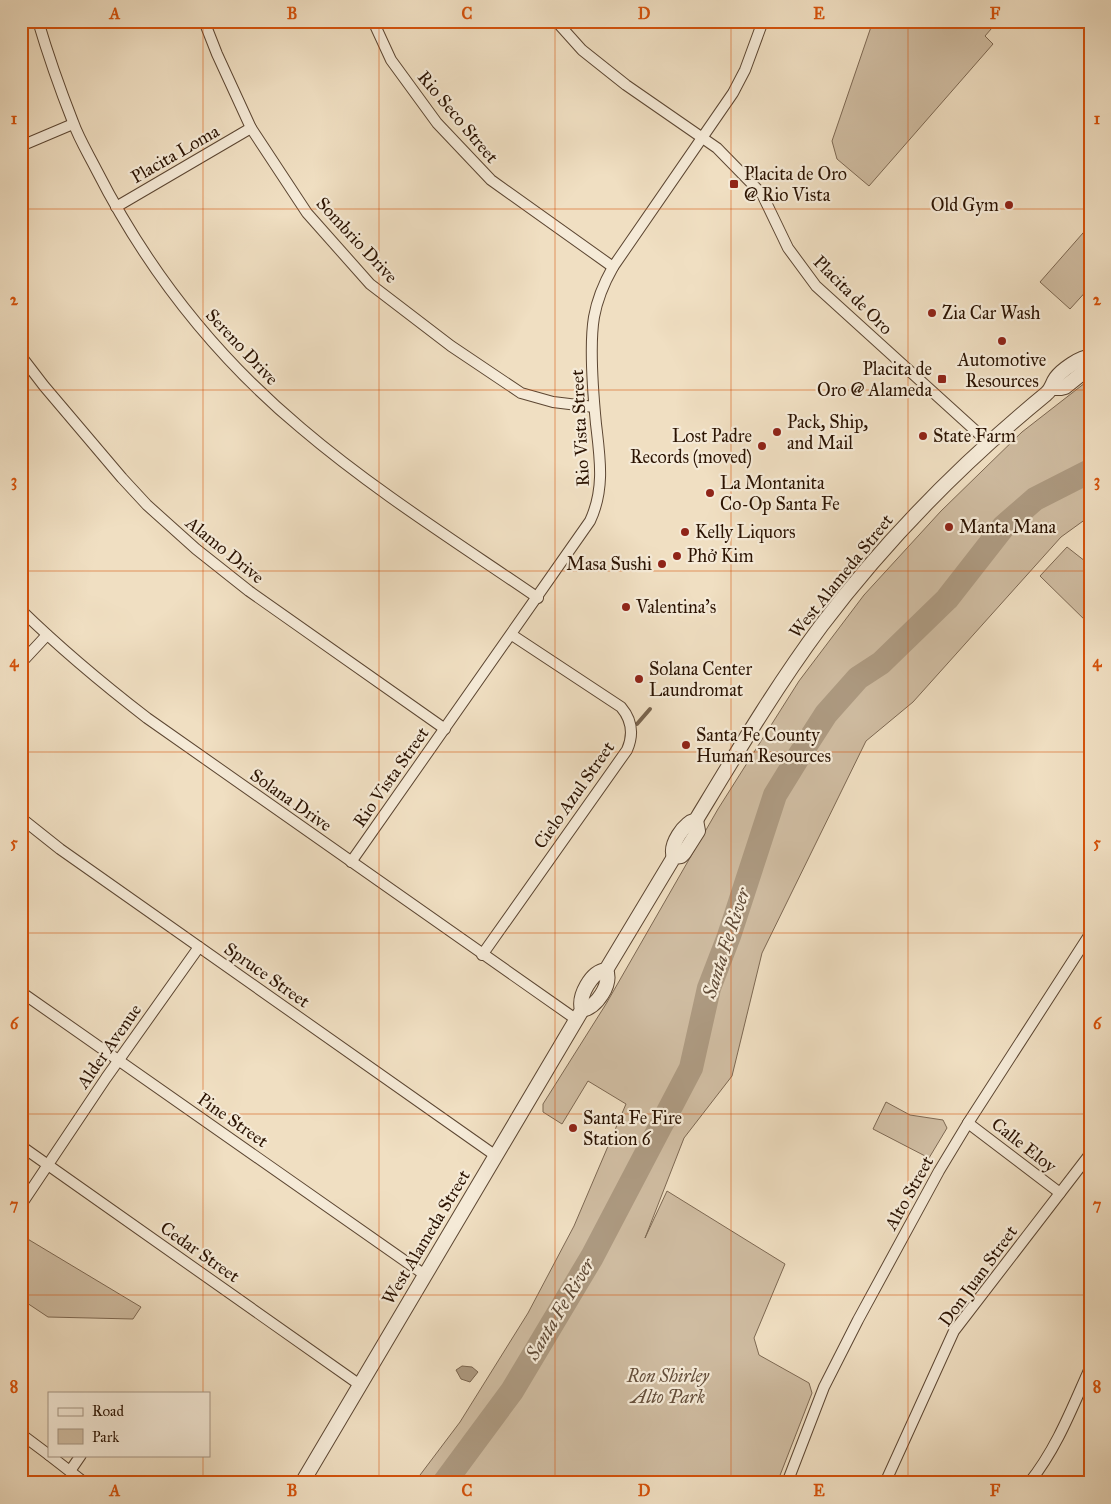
<svg xmlns="http://www.w3.org/2000/svg" width="1111" height="1504" viewBox="0 0 1111 1504" font-family="'IM FELL Great Primer',serif">
<rect width="100%" height="100%" fill="#f0dfc2"/>
<filter id="stains"><feTurbulence type="fractalNoise" baseFrequency=".004" numOctaves="4"/><feColorMatrix values="0 0 0 0 .2 0 0 0 0 .09 0 0 0 0 .02 0 0 0 .5 -.17"/></filter>
<radialGradient id="worn" r=".72"><stop offset=".6" stop-color="#630" stop-opacity="0"/><stop offset="1" stop-color="#630" stop-opacity=".3"/></radialGradient>
<g fill="#cfbca1" stroke="#7d6852">
<path d="M 873,21 L 998,21 L 985,36 L 993,44 L 869,186 L 837,159 L 832,141 Z"/>
<path d="M 1090,225 L 1090,287 L 1070,309 L 1040,282 Z"/>
<path d="M 1090,379 L 1090,516 L 1061,537 L 913,702 L 866,741 L 762,953 L 732,1076 L 684,1138 L 645,1238 L 667,1191 L 785,1264 L 754,1338 L 759,1355 L 809,1383 L 812,1393 L 777,1483 L 414,1483 L 460,1422 L 528,1313 L 574,1226 L 626,1104 L 588,1081 L 562,1124 L 543,1112 L 543,1104 L 606,1004 L 718,809 L 799,681 L 864,595 L 941,511 L 1022,432 Z"/>
<path d="M 1067,547 L 1090,565 L 1090,625 L 1040,576 Z"/>
<path d="M 886,1102 L 910,1115 L 943,1120 L 947,1128 L 929,1158 L 873,1129 Z"/>
<path d="M 21,1235 L 141,1307 L 133,1319 L 48,1317 L 21,1299 Z"/>
</g>
<path fill="#ad9a81" stroke="#79644e" d="M 462,1366 L 472,1367 L 478,1372 L 470,1382 L 461,1379 L 456,1370 Z"/>
<g fill="none" stroke-linecap="round" stroke-linejoin="round">
<path stroke="#79644e" stroke-width="4" d="M 637,724 L 650,709"/>
<path stroke="#ad9a81" stroke-width="24" d="M 444,1483 L 512,1391 L 592,1257 L 691,1068 L 709,988 L 729,936 L 775,795 L 799,756 L 826,714 L 858,678 L 881,663 L 947,599 L 1004,526 L 1035,499 L 1090,471"/>
<defs>
<g id="minor">
<path d="M 38,21 C 48,55 60,89 73,122 C 79,139 89,155 97,171 C 147,269 216,357 301,428 C 375,491 458,543 538,598"/>
<path d="M 204,21 L 217,54 L 251,128 L 307,213 L 370,284 L 451,346 L 521,393 L 553,402 L 594,407"/>
<path d="M 373,21 L 391,60 L 437,123 L 491,180 L 613,267"/>
<path d="M 556,21 L 582,50 L 626,85 L 717,148 L 762,194 L 788,248 L 816,286 L 989,443"/>
<path d="M 21,146 L 73,124"/>
<path d="M 116,207 L 251,128"/>
<path d="M 21,356 L 44,386 L 122,478 L 147,505 L 196,549 L 249,591 L 445,729"/>
<path d="M 21,610 C 61,649 103,684 147,718 L 577,1020"/>
<path d="M 21,663 L 47,635"/>
<path d="M 21,818 L 60,849 L 496,1156"/>
<path d="M 351,862 L 590,521 C 605,489 600,458 596,424 C 593,393 589,347 594,317 C 597,300 604,283 613,267 L 733,93 L 745,70 L 763,21"/>
<path d="M 482,955 L 627,750 C 634,734 632,720 621,707 L 512,635"/>
<path d="M 21,992 L 425,1275"/>
<path d="M 968,1123 L 1060,1193"/>
<path d="M 21,1146 L 360,1385"/>
<path d="M 21,1205 L 106,1078 L 199,947"/>
<path d="M 21,1434 L 49,1455"/>
<path d="M 49,1455 L 85,1483"/>
<path d="M 70,1471 L 81,1455"/>
<path d="M 787,1483 L 824,1387 L 858,1320 L 939,1171 L 968,1123 L 1090,934"/>
<path d="M 885,1483 L 954,1331 L 1090,1154"/>
<path d="M 1029,1483 C 1057,1448 1072,1408 1090,1368"/>
</g>
<g id="tertiary">
<path d="M 1053,388 L 1061,388 L 1065,387 L 1090,367"/>
<path d="M 674,857 C 669,845 684,823 696,820 C 736,754 775,688 821,626 C 886,540 963,462 1046,394 C 1053,388 1051,385 1056,378 C 1061,371 1081,356 1090,357"/>
<path d="M 582,1010 C 597,1007 612,984 606,970"/>
<path d="M 302,1483 L 582,1010 C 578,996 591,972 606,970 L 674,857 L 681,856 L 684,853 L 698,831 L 696,820"/>
</g>
</defs>
<use href="#minor" stroke="#5c4632" stroke-width="12"/>
<use href="#tertiary" stroke="#5c4632" stroke-width="16"/>
<use href="#minor" stroke="#f5ead7" stroke-width="10"/>
<use href="#tertiary" stroke="#f5ead7" stroke-width="14"/>
</g>
<path fill="none" stroke="#d5520b" stroke-width="1" stroke-opacity="0.55" d="M 203,21 L 203,1393M 379,21 L 379,1483M 555,21 L 555,1483M 731,21 L 731,1483M 908,21 L 908,1483M 21,209 L 1090,209M 21,390 L 1090,390M 21,571 L 1090,571M 21,752 L 1090,752M 21,933 L 1090,933M 21,1114 L 1090,1114M 21,1295 L 1090,1295M 203,1455 L 203,1483"/>
<g fill="#8f2418" stroke="#f5ead7" stroke-width="2">
<rect x="729" y="179" width="10" height="10" rx="2.5"/>
<circle cx="1009" cy="205" r="5"/>
<circle cx="932" cy="313" r="5"/>
<circle cx="1002" cy="341" r="5"/>
<rect x="937" y="374" width="10" height="10" rx="2.5"/>
<circle cx="777" cy="432" r="5"/>
<circle cx="923" cy="436" r="5"/>
<circle cx="762" cy="446" r="5"/>
<circle cx="710" cy="493" r="5"/>
<circle cx="949" cy="527" r="5"/>
<circle cx="685" cy="532" r="5"/>
<circle cx="677" cy="556" r="5"/>
<circle cx="662" cy="564" r="5"/>
<circle cx="626" cy="607" r="5"/>
<circle cx="639" cy="679" r="5"/>
<circle cx="686" cy="745" r="5"/>
<circle cx="573" cy="1128" r="5"/>
</g>
<g text-anchor="middle" dominant-baseline="central" stroke-width="4.5" stroke-linejoin="round" paint-order="stroke">
<g font-size="18" fill="#2b1302" stroke="#f5ead7">
<text transform="translate(458 117) rotate(50)">Rio Seco Street</text>
<text transform="translate(175 154) rotate(-30)">Placita Loma</text>
<text transform="translate(357 240) rotate(47)">Sombrio Drive</text>
<text transform="translate(853 295) rotate(45)">Placita de Oro</text>
<text transform="translate(242 347) rotate(47)">Sereno Drive</text>
<text transform="translate(580 428) rotate(-93)">Rio Vista Street</text>
<text transform="translate(225 550) rotate(39)">Alamo Drive</text>
<text transform="translate(841 576) rotate(-51)">West Alameda Street</text>
<text transform="translate(391 777) rotate(-55)">Rio Vista Street</text>
<text transform="translate(574 795) rotate(-55)">Cielo Azul Street</text>
<text transform="translate(291 800) rotate(35)">Solana Drive</text>
<text transform="translate(267 975) rotate(35)">Spruce Street</text>
<text transform="translate(109 1046) rotate(-55)">Alder Avenue</text>
<text transform="translate(233 1120) rotate(35)">Pine Street</text>
<text transform="translate(1024 1145) rotate(38)">Calle Eloy</text>
<text transform="translate(909 1193) rotate(-61)">Alto Street</text>
<text transform="translate(426 1237) rotate(-59)">West Alameda Street</text>
<text transform="translate(200 1252) rotate(35)">Cedar Street</text>
<text transform="translate(978 1276) rotate(-54)">Don Juan Street</text>
</g>
<g font-size="18" fill="#2b1302" stroke="#f5ead7" text-anchor="start">
<text x="744" y="174">Placita de Oro<tspan x="744" dy="21">@ Rio Vista</tspan></text>
<text x="999" y="205" text-anchor="end">Old Gym</text>
<text x="942" y="313">Zia Car Wash</text>
<text x="1002" y="360" text-anchor="middle">Automotive<tspan x="1002" dy="21">Resources</tspan></text>
<text x="932" y="369" text-anchor="end">Placita de<tspan x="932" dy="21">Oro @ Alameda</tspan></text>
<text x="787" y="422">Pack, Ship,<tspan x="787" dy="21">and Mail</tspan></text>
<text x="752" y="436" text-anchor="end">Lost Padre<tspan x="752" dy="21">Records (moved)</tspan></text>
<text x="933" y="436">State Farm</text>
<text x="720" y="483">La Montanita<tspan x="720" dy="21">Co-Op Santa Fe</tspan></text>
<text x="959" y="527">Manta Mana</text>
<text x="695" y="532">Kelly Liquors</text>
<text x="687" y="556">Phở Kim</text>
<text x="652" y="564" text-anchor="end">Masa Sushi</text>
<text x="636" y="607">Valentina's</text>
<text x="649" y="669">Solana Center<tspan x="649" dy="21">Laundromat</tspan></text>
<text x="696" y="735">Santa Fe County<tspan x="696" dy="21">Human Resources</tspan></text>
<text x="583" y="1118">Santa Fe Fire<tspan x="583" dy="21">Station 6</tspan></text>
</g>
<g font-size="18" font-style="italic" fill="#644e3a" stroke="#f5ead7">
<text x="668" y="1376">Ron Shirley<tspan x="668" dy="21">Alto Park</tspan></text>
</g>
<g font-size="19" font-style="italic" fill="#5f4935" stroke="#f5ead7">
<text transform="translate(726 943) rotate(-72)">Santa Fe River</text>
<text transform="translate(560 1309) rotate(-59)">Santa Fe River</text>
</g>
</g>
<rect width="1111" height="1504" fill="none" stroke="#f0dfc2" stroke-width="55"/>
<rect x="48" y="1392" width="162" height="65" fill="#f5ead7" stroke="#a49482"/>
<rect x="58" y="1408" width="25" height="8" fill="#f5ead7" stroke="#a49482"/>
<text x="92" y="1416" font-size="15" fill="#2b1302">Road</text>
<rect x="58" y="1429" width="25" height="15" fill="#cfbca1" stroke="#a49482"/>
<text x="92" y="1442" font-size="15" fill="#2b1302">Park</text>
<rect x="28" y="28" width="1056" height="1448" fill="none" stroke="#d5520b" stroke-width="2"/>
<g font-size="16" text-anchor="middle" font-weight="bold" fill="#d5520b">
<text x="115" y="19">A</text>
<text x="292" y="19">B</text>
<text x="467" y="19">C</text>
<text x="644" y="19">D</text>
<text x="819" y="19">E</text>
<text x="995" y="19">F</text>
<text x="14" y="124">1</text>
<text x="1097" y="124">1</text>
<text x="14" y="305">2</text>
<text x="1097" y="305">2</text>
<text x="14" y="486">3</text>
<text x="1097" y="486">3</text>
<text x="14" y="667">4</text>
<text x="1097" y="667">4</text>
<text x="14" y="848">5</text>
<text x="1097" y="848">5</text>
<text x="14" y="1029">6</text>
<text x="1097" y="1029">6</text>
<text x="14" y="1210">7</text>
<text x="1097" y="1210">7</text>
<text x="14" y="1392">8</text>
<text x="1097" y="1392">8</text>
<text x="115" y="1496">A</text>
<text x="292" y="1496">B</text>
<text x="467" y="1496">C</text>
<text x="644" y="1496">D</text>
<text x="819" y="1496">E</text>
<text x="995" y="1496">F</text>
</g>
<rect width="100%" height="100%" filter="url(#stains)"/>
<rect width="100%" height="100%" fill="url(#worn)"/>
</svg>
